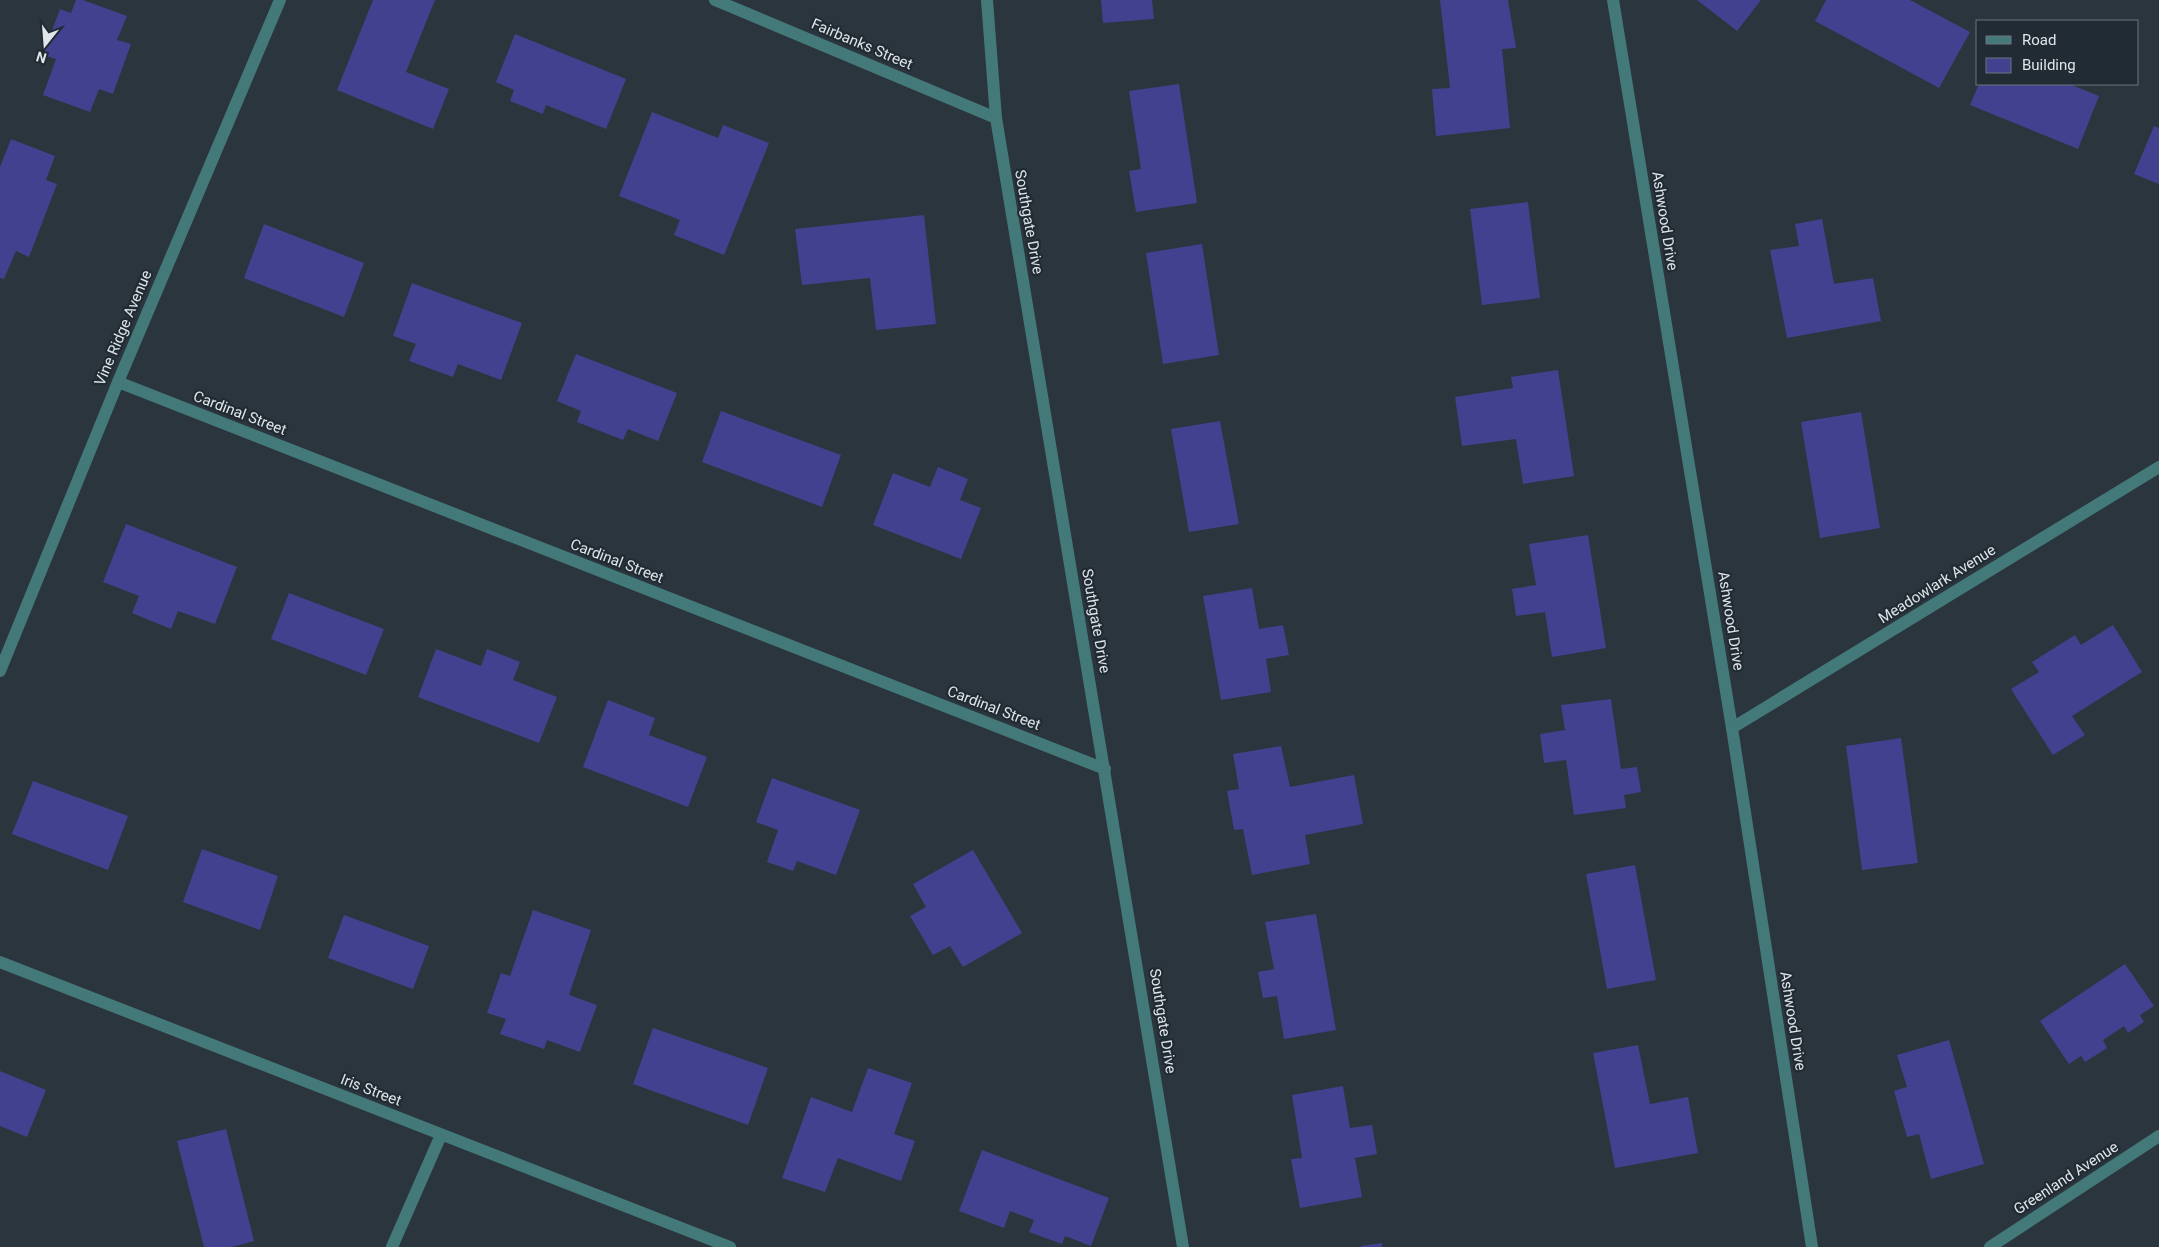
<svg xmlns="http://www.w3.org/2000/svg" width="2159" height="1247" viewBox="0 0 2159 1247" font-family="Roboto,sans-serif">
<rect width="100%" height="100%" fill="#2b353d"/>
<g fill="#42418f">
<path d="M 76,0 L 83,0 L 127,16 L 117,40 L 131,44 L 113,94 L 99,89 L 90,112 L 43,95 L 56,59 L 43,55 L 60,9 L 71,13 Z"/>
<path d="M 373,0 L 435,0 L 406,72 L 449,89 L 433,129 L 337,90 Z"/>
<path d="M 1101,0 L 1152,0 L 1154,19 L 1103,23 Z"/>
<path d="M 1440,0 L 1508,0 L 1516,48 L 1502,49 L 1510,128 L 1436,136 L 1432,89 L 1450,88 Z"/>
<path d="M 1697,0 L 1761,0 L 1737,31 Z"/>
<path d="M 1826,0 L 1910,0 L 1970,32 L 1939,88 L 1815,21 Z"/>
<path d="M 515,34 L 626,79 L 606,129 L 546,105 L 543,114 L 510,101 L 514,90 L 496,82 Z"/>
<path d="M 1179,84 L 1197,203 L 1136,212 L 1129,171 L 1141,169 L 1129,91 Z"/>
<path d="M 1979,84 L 2069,84 L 2099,96 L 2078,149 L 1970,105 Z"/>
<path d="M 652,112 L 718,138 L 723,125 L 769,143 L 724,255 L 674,235 L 680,220 L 619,196 Z"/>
<path d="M 2154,126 L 2159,128 L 2159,184 L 2134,174 Z"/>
<path d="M 11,139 L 55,156 L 46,180 L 57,184 L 29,257 L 16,251 L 4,279 L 0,278 L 0,167 Z"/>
<path d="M 1528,202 L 1540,298 L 1482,305 L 1470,209 Z"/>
<path d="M 924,215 L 936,324 L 876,330 L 870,278 L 802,285 L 795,229 Z"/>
<path d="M 1822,219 L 1834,284 L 1873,278 L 1881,321 L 1787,338 L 1770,250 L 1799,246 L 1795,224 Z"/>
<path d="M 264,224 L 364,263 L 344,317 L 244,278 Z"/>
<path d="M 1202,244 L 1219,355 L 1163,364 L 1146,253 Z"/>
<path d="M 412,283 L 522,323 L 501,380 L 458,364 L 453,377 L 409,361 L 416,344 L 393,336 Z"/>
<path d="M 576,354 L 677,393 L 658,441 L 628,429 L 623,440 L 577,422 L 581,411 L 557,401 Z"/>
<path d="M 1558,370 L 1574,476 L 1523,484 L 1516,439 L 1462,446 L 1455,397 L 1513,388 L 1511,377 Z"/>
<path d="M 721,411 L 841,455 L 822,507 L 702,462 Z"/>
<path d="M 1861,412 L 1880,528 L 1820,538 L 1801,422 Z"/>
<path d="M 1220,421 L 1239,524 L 1189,532 L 1171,429 Z"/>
<path d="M 938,467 L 968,479 L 960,500 L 981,508 L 961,559 L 873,525 L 893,473 L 930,487 Z"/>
<path d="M 126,524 L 237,567 L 215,624 L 178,611 L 171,629 L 132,613 L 139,596 L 103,582 Z"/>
<path d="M 1588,535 L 1606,648 L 1552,657 L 1545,612 L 1516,616 L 1512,589 L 1536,585 L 1529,544 Z"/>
<path d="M 1252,588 L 1259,629 L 1283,625 L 1289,655 L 1266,659 L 1271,692 L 1221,700 L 1203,596 Z"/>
<path d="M 289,593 L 384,629 L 366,675 L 271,639 Z"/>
<path d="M 2113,625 L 2142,672 L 2072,716 L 2085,735 L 2053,755 L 2011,689 L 2039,672 L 2032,662 L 2075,635 L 2081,645 Z"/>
<path d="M 436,649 L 481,666 L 487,649 L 520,662 L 513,680 L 557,697 L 539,743 L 418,697 Z"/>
<path d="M 1611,699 L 1621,769 L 1637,767 L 1641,792 L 1624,795 L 1626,808 L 1574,815 L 1566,760 L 1544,763 L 1540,734 L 1565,730 L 1561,705 Z"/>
<path d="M 608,700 L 655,718 L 649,735 L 707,757 L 688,807 L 583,767 Z"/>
<path d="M 1901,738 L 1918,863 L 1862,870 L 1846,746 Z"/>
<path d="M 1281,746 L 1290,787 L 1354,775 L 1363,824 L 1305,835 L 1310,864 L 1252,875 L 1243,829 L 1234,830 L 1227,791 L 1239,789 L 1233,754 Z"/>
<path d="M 772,778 L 860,810 L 836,875 L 797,861 L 793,871 L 767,862 L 778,830 L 756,822 Z"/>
<path d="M 33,781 L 128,816 L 108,870 L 12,834 Z"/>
<path d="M 202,849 L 278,876 L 260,930 L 183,902 Z"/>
<path d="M 973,850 L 1022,933 L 963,967 L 950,946 L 933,955 L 910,916 L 926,907 L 913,884 Z"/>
<path d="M 1635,865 L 1656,980 L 1607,989 L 1586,874 Z"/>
<path d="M 533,910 L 591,930 L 569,995 L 597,1005 L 580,1052 L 547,1040 L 544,1049 L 500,1034 L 506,1019 L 487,1013 L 501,973 L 510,976 Z"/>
<path d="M 1316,914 L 1336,1030 L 1284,1039 L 1277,996 L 1263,998 L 1258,972 L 1274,969 L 1265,922 Z"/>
<path d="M 344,915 L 429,946 L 413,989 L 328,958 Z"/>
<path d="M 2125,964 L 2154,1006 L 2140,1015 L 2144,1022 L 2128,1033 L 2124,1026 L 2103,1040 L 2107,1048 L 2085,1062 L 2081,1056 L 2069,1064 L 2040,1021 Z"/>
<path d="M 653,1028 L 768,1068 L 748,1125 L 633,1084 Z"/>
<path d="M 1949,1040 L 1984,1164 L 1931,1179 L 1919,1134 L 1907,1137 L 1894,1091 L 1907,1087 L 1897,1055 Z"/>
<path d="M 1638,1045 L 1650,1104 L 1688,1097 L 1698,1153 L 1615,1168 L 1593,1053 Z"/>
<path d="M 868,1068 L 912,1083 L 894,1134 L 915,1141 L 901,1181 L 838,1158 L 825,1192 L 782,1178 L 811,1097 L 852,1112 Z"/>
<path d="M 0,1071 L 46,1090 L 27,1137 L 0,1126 Z"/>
<path d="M 1343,1086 L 1350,1128 L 1372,1125 L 1377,1154 L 1355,1158 L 1362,1197 L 1300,1208 L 1291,1159 L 1302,1158 L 1292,1095 Z"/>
<path d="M 226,1129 L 254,1241 L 232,1247 L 204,1247 L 177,1141 Z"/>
<path d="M 982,1150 L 1109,1198 L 1091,1246 L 1065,1236 L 1062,1244 L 1029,1232 L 1034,1220 L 1010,1211 L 1004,1228 L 959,1211 Z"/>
<path d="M 1382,1243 L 1382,1247 L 1361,1247 L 1361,1246 Z"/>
</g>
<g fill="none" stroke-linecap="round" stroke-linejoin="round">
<g stroke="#44797a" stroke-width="12">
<path d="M 715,0 L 996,118"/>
<path d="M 987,0 L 996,118 L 1183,1247"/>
<path d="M 1613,0 L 1732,728 L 1812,1247"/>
<path d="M 118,382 L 1105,769"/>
<path d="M 0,671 L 118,382 L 280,0"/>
<path d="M 1732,728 L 2159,467"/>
<path d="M 0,962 L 730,1247"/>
<path d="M 392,1247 L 441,1135"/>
<path d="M 1990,1247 L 2159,1136"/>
</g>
</g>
<g text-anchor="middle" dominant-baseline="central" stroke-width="4.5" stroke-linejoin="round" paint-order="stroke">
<g font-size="15" fill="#dfe5ea" stroke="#212b33">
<text transform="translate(862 44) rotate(23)">Fairbanks Street</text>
<text transform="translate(1665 221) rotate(81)">Ashwood Drive</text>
<text transform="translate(1029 222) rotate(80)">Southgate Drive</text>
<text transform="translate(123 328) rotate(-67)">Vine Ridge Avenue</text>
<text transform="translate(240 413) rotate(21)">Cardinal Street</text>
<text transform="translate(617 561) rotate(21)">Cardinal Street</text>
<text transform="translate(1937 584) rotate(-32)">Meadowlark Avenue</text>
<text transform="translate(1096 621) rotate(80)">Southgate Drive</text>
<text transform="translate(1731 621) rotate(81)">Ashwood Drive</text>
<text transform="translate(994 708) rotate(21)">Cardinal Street</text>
<text transform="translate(1163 1021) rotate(81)">Southgate Drive</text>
<text transform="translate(1793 1021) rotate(81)">Ashwood Drive</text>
<text transform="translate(371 1090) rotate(21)">Iris Street</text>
<text transform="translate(2066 1178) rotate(-33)">Greenland Avenue</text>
</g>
</g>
<rect x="1976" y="20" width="162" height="65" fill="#212b33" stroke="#6d757c"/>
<rect x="1986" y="36" width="25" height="8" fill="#44797a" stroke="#6d757c"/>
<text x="2022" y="45" font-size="15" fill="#dfe5ea">Road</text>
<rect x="1986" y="58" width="25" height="15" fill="#42418f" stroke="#6d757c"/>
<text x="2022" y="70" font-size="15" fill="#dfe5ea">Building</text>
<g transform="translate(45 45) rotate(197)" stroke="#212b33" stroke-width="4" paint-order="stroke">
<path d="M0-4L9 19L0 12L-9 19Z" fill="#dfe5ea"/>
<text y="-8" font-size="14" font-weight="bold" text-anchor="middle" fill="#dfe5ea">N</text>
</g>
</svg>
